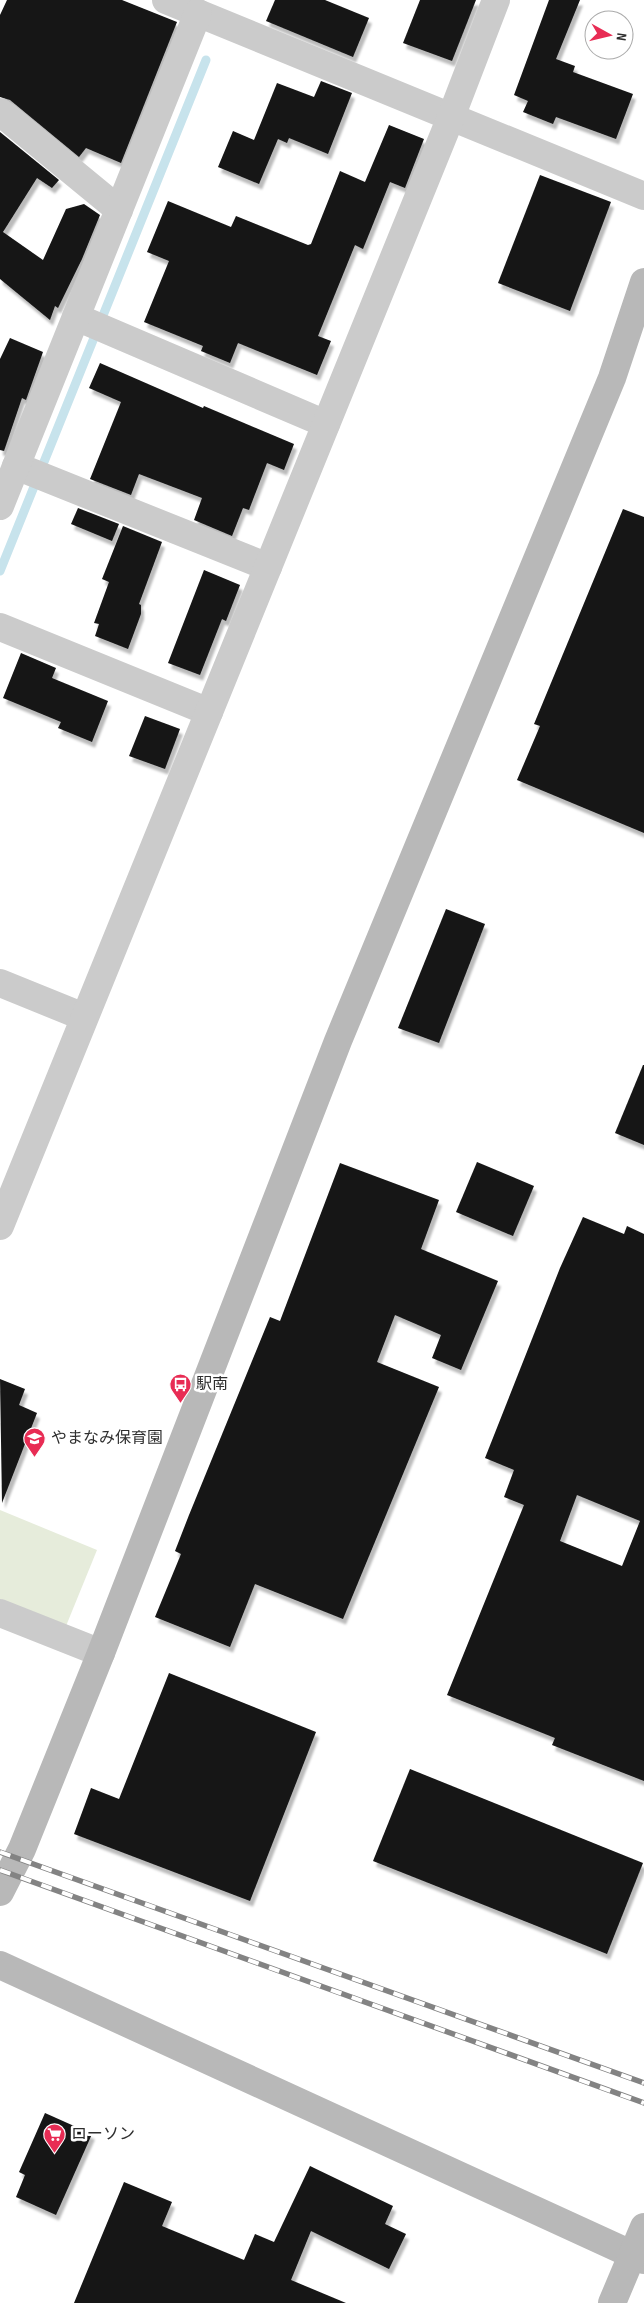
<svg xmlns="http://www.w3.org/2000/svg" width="644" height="2303" viewBox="0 0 644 2303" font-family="'Sofia Sans Condensed','Noto Sans JP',sans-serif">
<defs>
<filter id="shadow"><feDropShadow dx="3" dy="5.5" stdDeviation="1" flood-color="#0004"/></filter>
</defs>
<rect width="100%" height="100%" fill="#fff"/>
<path fill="#e6ecdb" d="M 0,1510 L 97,1550 L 66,1626 L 0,1599 Z"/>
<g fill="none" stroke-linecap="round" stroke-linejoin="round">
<path stroke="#c7e3ec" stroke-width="9" d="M 0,571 L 206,60"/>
</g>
<g fill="#151515" fill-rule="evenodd" filter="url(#shadow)">
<path d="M 7,0 L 122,0 L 177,22 L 121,163 L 86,148 L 79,157 L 10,100 L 0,97 L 0,15 Z"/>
<path d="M 275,0 L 325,0 L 369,18 L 353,57 L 266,21 Z"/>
<path d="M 420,0 L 476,0 L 452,61 L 403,43 Z"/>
<path d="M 549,0 L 580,0 L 556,59 L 575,66 L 573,72 L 633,94 L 616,139 L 556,117 L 553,124 L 523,112 L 528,101 L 514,95 Z"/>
<path d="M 321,81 L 352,93 L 328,154 L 289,138 L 287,143 L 278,139 L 259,184 L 218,167 L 233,131 L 254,140 L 277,83 L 314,97 Z"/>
<path d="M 389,125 L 424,139 L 405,188 L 390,182 L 363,249 L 355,245 L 318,336 L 331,341 L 317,375 L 238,343 L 230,363 L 201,351 L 203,346 L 144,322 L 169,261 L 147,252 L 168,201 L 231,227 L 236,216 L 308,245 L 311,244 L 340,171 L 365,182 Z"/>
<path d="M 0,132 L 59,180 L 52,188 L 37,178 L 3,232 L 43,260 L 66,209 L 84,204 L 100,215 L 82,259 L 58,308 L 55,306 L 50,320 L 0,279 Z"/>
<path d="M 540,175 L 611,202 L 570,311 L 498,283 Z"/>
<path d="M 10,338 L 43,352 L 26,400 L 22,398 L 4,451 L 0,450 L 0,359 Z"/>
<path d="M 100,363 L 203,408 L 204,406 L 294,444 L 284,470 L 267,463 L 249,510 L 243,508 L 232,536 L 194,520 L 202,498 L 139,474 L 131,495 L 90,479 L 121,402 L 89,388 Z"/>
<path d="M 78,508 L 119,524 L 112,541 L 71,524 Z"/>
<path d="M 623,509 L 644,517 L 644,833 L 517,780 L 540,726 L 534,724 Z"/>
<path d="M 123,526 L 162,542 L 139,604 L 141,605 L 141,614 L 128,649 L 95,636 L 99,624 L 94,623 L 109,582 L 102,579 Z"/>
<path d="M 204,570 L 240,585 L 226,621 L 222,619 L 200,675 L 168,663 Z"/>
<path d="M 21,653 L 56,668 L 52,678 L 108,701 L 92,742 L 58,728 L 61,722 L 3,698 Z"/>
<path d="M 145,716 L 180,729 L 165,769 L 129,756 Z"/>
<path d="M 446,909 L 485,924 L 439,1043 L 398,1028 Z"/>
<path d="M 643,1065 L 644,1065 L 644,1145 L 615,1133 Z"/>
<path d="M 477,1162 L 534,1186 L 513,1236 L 456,1212 Z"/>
<path d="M 340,1163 L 439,1200 L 421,1249 L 498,1281 L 461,1370 L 432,1358 L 441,1335 L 395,1315 L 377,1362 L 439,1387 L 343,1619 L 255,1584 L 230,1647 L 155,1617 L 181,1554 L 175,1551 L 189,1515 L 270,1317 L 280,1321 Z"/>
<path d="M 583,1217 L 624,1234 L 627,1226 L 644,1234 L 644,1781 L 552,1745 L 555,1738 L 447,1695 L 524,1505 L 504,1497 L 514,1470 L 485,1458 L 560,1268 ZM 577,1495 L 640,1521 L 622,1566 L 560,1541 Z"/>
<path d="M 0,1379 L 25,1389 L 19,1405 L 37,1413 L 2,1503 Z"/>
<path d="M 169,1673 L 316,1732 L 250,1901 L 74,1834 L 91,1788 L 119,1799 Z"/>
<path d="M 410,1769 L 643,1863 L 607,1954 L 373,1861 Z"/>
<path d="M 45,2113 L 92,2134 L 56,2215 L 16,2197 L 25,2175 L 19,2172 Z"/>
<path d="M 310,2166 L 393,2206 L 385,2224 L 406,2234 L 389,2269 L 311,2231 L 291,2280 L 346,2303 L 74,2303 L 124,2182 L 172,2202 L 162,2226 L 244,2260 L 255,2234 L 274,2242 Z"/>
</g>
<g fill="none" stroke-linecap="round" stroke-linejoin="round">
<g stroke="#cbcbcb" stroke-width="28">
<path d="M 166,0 L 644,196"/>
<path d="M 0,112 L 119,210"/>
<path d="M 76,317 L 326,424"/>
<path d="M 16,466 L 268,567"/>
<path d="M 0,506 L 198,13"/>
<path d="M 0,627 L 209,712"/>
<path d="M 0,983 L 84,1017"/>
<path d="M 0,1226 L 451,117 L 496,0"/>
<path d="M 0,1613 L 101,1653"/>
</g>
<g stroke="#b8b8b8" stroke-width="28">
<path d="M 0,1892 L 22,1849 L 101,1653 L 338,1041 L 612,378 L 644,282"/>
<path d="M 0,1965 L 644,2260"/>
<path d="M 612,2303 L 644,2227"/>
</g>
<defs>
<g id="rail">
<path d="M 0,1852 L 644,2083"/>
<path d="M 0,1870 L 644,2103"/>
</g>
</defs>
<use href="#rail" stroke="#838383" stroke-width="5.5"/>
<use href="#rail" stroke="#fff" stroke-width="4" stroke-dasharray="11" stroke-linecap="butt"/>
</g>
<defs>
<symbol id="bus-pin" viewBox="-11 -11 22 30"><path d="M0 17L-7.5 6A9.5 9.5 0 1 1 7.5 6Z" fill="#e82c54" stroke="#fff"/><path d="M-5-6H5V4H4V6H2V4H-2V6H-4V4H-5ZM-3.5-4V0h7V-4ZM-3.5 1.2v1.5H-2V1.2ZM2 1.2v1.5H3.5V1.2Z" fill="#fff"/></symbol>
<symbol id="school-pin" viewBox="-11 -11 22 30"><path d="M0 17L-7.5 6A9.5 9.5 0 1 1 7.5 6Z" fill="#e82c54" stroke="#fff"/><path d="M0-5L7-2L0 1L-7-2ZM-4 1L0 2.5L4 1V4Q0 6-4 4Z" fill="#fff"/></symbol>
<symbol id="supermarket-pin" viewBox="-11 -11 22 30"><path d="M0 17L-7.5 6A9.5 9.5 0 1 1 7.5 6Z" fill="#e82c54" stroke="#fff"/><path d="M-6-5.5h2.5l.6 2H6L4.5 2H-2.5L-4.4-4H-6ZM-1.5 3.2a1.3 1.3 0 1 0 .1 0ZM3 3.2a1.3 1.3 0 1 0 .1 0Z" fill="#fff"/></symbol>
</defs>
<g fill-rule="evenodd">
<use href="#bus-pin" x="168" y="1372" width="25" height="34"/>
<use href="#school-pin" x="22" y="1426" width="25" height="34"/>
<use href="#supermarket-pin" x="42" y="2122" width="25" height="34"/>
</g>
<g text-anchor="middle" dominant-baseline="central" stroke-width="5" stroke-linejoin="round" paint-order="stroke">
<g font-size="16" fill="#2e2e2e" stroke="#fff" text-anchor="start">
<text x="196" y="1384">駅南</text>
<text x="51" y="1438">やまなみ保育園</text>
<text x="71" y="2134">ローソン</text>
</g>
</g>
<g transform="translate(609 35) rotate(98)"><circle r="24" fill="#ffffff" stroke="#ababab"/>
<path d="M0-4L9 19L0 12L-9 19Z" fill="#e82c54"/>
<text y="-8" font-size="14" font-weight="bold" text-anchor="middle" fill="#2e2e2e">N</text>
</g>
</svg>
